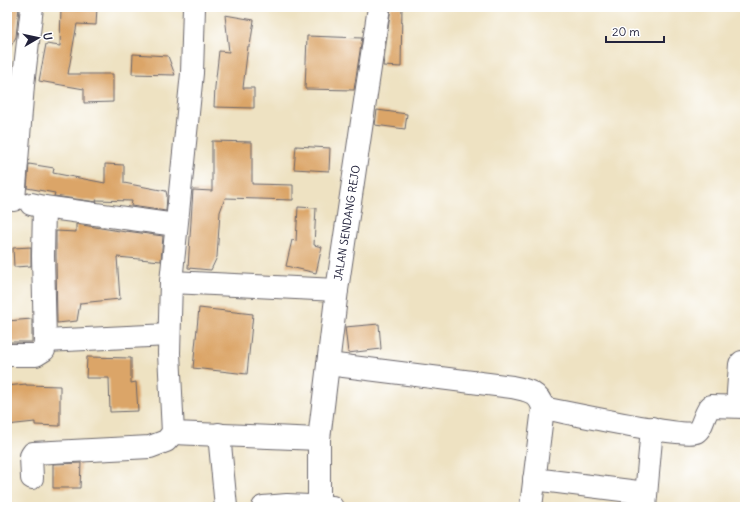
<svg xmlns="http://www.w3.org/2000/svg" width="752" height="514" viewBox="0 0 752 514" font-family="Delius,sans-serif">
<rect width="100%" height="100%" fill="#fff"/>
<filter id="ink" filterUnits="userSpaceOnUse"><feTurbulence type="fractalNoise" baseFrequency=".025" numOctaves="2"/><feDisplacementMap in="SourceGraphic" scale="8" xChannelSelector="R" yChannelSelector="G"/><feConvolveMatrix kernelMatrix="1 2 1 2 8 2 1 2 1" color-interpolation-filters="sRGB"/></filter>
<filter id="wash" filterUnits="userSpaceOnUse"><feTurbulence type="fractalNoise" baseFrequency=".012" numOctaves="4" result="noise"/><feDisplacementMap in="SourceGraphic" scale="16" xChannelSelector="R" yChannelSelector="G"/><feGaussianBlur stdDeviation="0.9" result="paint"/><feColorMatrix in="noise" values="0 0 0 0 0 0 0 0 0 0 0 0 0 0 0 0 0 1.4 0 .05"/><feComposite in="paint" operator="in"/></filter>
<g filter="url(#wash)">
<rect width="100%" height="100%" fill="#eee2c2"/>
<g id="blocks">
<g fill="#dba567">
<path d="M 7,7 L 19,7 L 16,37 L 7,53 Z"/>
<path d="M 61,7 L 97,7 L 96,25 L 77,24 L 68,74 L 113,74 L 113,102 L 84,103 L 84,89 L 39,81 L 46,44 L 60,46 Z"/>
<path d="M 391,7 L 402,7 L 401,67 L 383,66 Z"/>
<path d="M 225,15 L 254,20 L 250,46 L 248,46 L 243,88 L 254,88 L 254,108 L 214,107 L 215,87 L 219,51 L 229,52 Z"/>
<path d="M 307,36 L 362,38 L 354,90 L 305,89 Z"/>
<path d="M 133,54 L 168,56 L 175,75 L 132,74 Z"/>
<path d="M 377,110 L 407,114 L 405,129 L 375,125 Z"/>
<path d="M 212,141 L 252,142 L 252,184 L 293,185 L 293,200 L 225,198 L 220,212 L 217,257 L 211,270 L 188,268 L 193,190 L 212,191 Z"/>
<path d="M 296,146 L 330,148 L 329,171 L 294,169 Z"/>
<path d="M 29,164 L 54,168 L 53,173 L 105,183 L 105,164 L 124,165 L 124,183 L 166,191 L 167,196 L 166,211 L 131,206 L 132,201 L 96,200 L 97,202 L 54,196 L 55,193 L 27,188 Z"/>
<path d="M 298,207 L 316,208 L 314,245 L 322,247 L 316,273 L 286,266 L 292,240 L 296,241 Z"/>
<path d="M 76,224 L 126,232 L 126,231 L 163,236 L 161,261 L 117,257 L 120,299 L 80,303 L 77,321 L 57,323 L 56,256 L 56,231 L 76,232 Z"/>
<path d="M 31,247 L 31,266 L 14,267 L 13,248 Z"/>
<path d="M 199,308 L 253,314 L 247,374 L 193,368 Z"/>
<path d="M 32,319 L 32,342 L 7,342 L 7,321 Z"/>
<path d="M 379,324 L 381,349 L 348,353 L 345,327 Z"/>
<path d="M 87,357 L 131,358 L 131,383 L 136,382 L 138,411 L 110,412 L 109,378 L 86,378 Z"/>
<path d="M 26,384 L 26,385 L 60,386 L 60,426 L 35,425 L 35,422 L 7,425 L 7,386 Z"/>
<path d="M 81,463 L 80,488 L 53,488 L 53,464 Z"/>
</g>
</g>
</g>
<g filter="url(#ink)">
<use href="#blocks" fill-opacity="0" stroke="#69656a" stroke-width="1"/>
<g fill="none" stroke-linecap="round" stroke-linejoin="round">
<defs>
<g id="minor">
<path d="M 194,7 L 192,73 L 171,282 L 169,353 L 173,433 L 319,439"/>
<path d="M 14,200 L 23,85 L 32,7"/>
<path d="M 31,204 L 44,207 L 176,225"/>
<path d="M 44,207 L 43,256 L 45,341 L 169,335"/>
<path d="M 171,282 L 337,290"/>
<path d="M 7,355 L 36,355 L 44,350 L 45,341"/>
<path d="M 328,364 L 512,387 C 527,390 539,392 543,408 L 531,507"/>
<path d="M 737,406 L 740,364 L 742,362 L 745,362"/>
<path d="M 543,408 C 565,412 684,438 696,432 C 703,428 704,412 711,406 L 745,407"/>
<path d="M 219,434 L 226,507"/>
<path d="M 32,478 L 31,456 L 33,453 L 150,447 L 166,441 L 173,433"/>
<path d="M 534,479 L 646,493"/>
<path d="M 319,506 L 319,439 L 337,290 L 379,7"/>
<path d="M 263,507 L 287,505 L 332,507"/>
<path d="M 645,507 L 652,428"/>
</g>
</defs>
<use href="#minor" stroke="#69656a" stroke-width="24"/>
<use href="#minor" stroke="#fff" stroke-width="22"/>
</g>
</g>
<g text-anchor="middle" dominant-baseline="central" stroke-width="3" stroke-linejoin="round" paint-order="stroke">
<g font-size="11" fill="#22223b" stroke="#fff">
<text transform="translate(347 223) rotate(-81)">JALAN SENDANG REJO</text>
</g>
</g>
<rect width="752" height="514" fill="none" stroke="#fff" stroke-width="24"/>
<g transform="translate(38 38) rotate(81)" stroke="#ffffff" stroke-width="3" paint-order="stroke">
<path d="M0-3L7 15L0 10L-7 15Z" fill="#22223b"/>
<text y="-6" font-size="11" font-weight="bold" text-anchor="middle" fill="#22223b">U</text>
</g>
<path d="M606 36v6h58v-6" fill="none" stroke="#22223b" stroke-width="2"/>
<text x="612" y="36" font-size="12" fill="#22223b" stroke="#ffffff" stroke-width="3" paint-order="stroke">20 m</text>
</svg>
